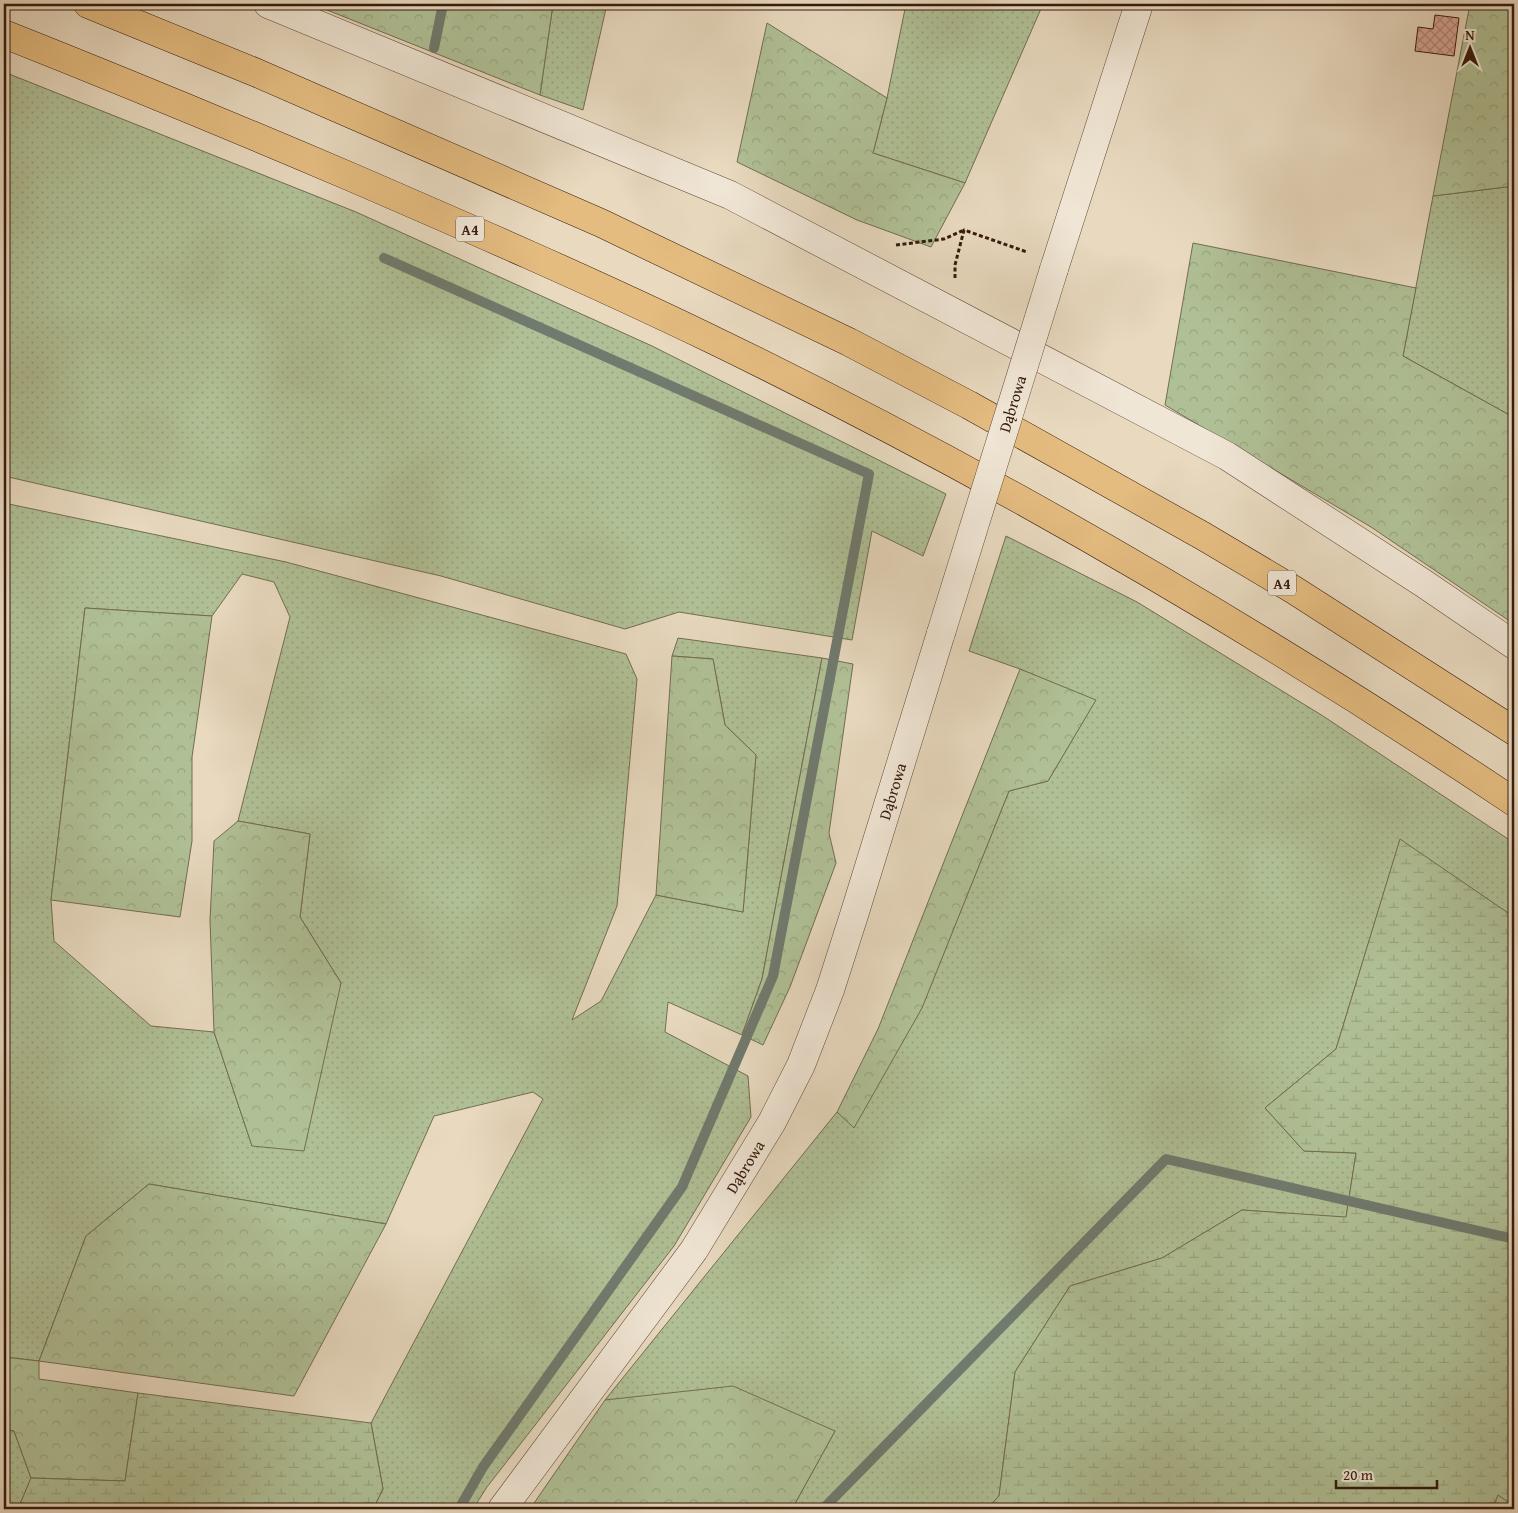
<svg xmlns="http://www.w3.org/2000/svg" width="1518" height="1513" viewBox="0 0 1518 1513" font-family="'Gentium Book Plus',serif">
<defs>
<pattern id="grass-dots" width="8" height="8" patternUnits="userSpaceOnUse" patternTransform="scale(1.25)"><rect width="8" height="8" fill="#b0c096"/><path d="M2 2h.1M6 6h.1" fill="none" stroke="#98a480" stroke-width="1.8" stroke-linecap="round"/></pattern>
<pattern id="forest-crowns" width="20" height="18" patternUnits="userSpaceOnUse" patternTransform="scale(1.25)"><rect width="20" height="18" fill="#b0c096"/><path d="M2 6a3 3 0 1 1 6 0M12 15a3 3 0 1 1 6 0" fill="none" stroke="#98a480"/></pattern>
<pattern id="wetland-marsh" width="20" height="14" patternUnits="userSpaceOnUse" patternTransform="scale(1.25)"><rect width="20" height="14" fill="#b0c096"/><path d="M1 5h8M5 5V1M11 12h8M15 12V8" fill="none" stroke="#98a480"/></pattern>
<pattern id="building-cross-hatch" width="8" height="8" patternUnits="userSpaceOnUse" patternTransform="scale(1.25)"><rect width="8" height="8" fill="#dba897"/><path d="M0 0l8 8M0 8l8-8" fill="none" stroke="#b2887a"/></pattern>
</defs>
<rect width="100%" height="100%" fill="#e8d9bf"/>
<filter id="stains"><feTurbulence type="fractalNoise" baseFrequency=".004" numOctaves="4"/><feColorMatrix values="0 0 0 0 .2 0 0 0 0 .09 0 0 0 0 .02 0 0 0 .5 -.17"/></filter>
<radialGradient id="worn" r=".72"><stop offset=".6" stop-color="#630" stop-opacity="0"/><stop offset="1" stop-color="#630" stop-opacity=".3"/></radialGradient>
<g fill="url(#grass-dots)" stroke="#726d51" fill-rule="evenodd">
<path d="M 553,4 L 607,4 L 583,110 L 540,95 Z"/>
<path d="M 906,4 L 1043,4 L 965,183 L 873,153 L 887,98 Z"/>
<path d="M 4,72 L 356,212 L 652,346 L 946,494 L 923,556 L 872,531 L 852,640 L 679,612 L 625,629 L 441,576 L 4,476 Z"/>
<path d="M 1514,186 L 1514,415 L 1513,417 L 1403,356 L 1433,196 Z"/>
<path d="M 4,503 L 286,562 L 626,654 L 637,679 L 617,906 L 572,1020 L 601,1001 L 656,895 L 743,912 L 756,755 L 725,725 L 713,659 L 672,656 L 678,638 L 822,658 L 762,979 L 742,1035 L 668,1002 L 665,1032 L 748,1076 L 751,1117 L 674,1246 L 487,1487 L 473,1509 L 373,1509 L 383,1489 L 371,1423 L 543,1099 L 533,1092 L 434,1116 L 386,1224 L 149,1184 L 86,1236 L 39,1361 L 4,1357 ZM 242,574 L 274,582 L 290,617 L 238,821 L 310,834 L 300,917 L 341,983 L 252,1146 L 214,1032 L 151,1026 L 54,941 L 51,900 L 85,608 L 212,616 Z"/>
<path d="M 1006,536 L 1137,602 L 1323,716 L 1514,843 L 1514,917 L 1400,840 L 1336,1049 L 1265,1108 L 1304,1151 L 1356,1153 L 1346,1218 L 1242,1210 L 1162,1258 L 1070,1286 L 1015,1372 L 999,1496 L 987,1509 L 792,1509 L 835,1431 L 605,1400 L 837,1112 L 854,1127 L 922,1007 L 1009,791 L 1048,781 L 1095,701 L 1020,669 L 969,651 Z"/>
<path d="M 4,1430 L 14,1431 L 31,1478 L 18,1509 L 4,1509 Z"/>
</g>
<g fill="url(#forest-crowns)" stroke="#726d51">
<path d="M 312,4 L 553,4 L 540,95 Z"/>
<path d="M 1470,4 L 1514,4 L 1514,186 L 1433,196 Z"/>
<path d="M 767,23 L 887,98 L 873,153 L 965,183 L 931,247 L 857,220 L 737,162 Z"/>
<path d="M 1193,243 L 1416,288 L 1403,356 L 1513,417 L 1514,415 L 1514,624 L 1371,527 L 1165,405 Z"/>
<path d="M 85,608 L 212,616 L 192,757 L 192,841 L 180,917 L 51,900 Z"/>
<path d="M 672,656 L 713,659 L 725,725 L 756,755 L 743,912 L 656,895 Z"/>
<path d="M 822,658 L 853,664 L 829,833 L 836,863 L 790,987 L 763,1045 L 742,1035 L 762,979 Z"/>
<path d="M 1020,669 L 1096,700 L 1048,781 L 1009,791 L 922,1008 L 854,1128 L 837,1112 L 878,1029 Z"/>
<path d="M 238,821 L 310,834 L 300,917 L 341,983 L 304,1151 L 252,1146 L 214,1032 L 210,920 L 214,841 Z"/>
<path d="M 149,1184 L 386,1224 L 294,1396 L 39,1361 L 39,1379 L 138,1393 L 125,1481 L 31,1478 L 14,1431 L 4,1429 L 4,1357 L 39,1361 L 86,1236 Z"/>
<path d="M 733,1386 L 835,1431 L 792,1509 L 530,1509 L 605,1400 Z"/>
<path d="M 1498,1495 L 1514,1506 L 1514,1509 L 1492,1509 Z"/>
</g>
<g fill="url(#wetland-marsh)" stroke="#726d51">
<path d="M 1400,839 L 1514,917 L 1514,1506 L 1498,1495 L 1492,1509 L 987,1509 L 999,1496 L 1015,1372 L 1070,1286 L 1162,1258 L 1242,1210 L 1346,1217 L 1356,1153 L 1304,1151 L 1265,1108 L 1336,1049 Z"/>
<path d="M 138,1393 L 371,1423 L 383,1489 L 373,1509 L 18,1509 L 31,1478 L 125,1481 Z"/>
</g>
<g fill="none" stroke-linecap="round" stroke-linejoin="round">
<g stroke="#707a6e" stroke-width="10">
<path d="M 434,48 L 443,4"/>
<path d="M 384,258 L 869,474 L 773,976 L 682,1187 L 483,1467 L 459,1509"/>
<path d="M 823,1509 L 1166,1159 L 1514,1239"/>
</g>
</g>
<path fill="url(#building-cross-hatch)" stroke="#351a0c" d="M 1435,15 L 1459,18 L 1454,56 L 1415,51 L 1418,27 L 1433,29 Z"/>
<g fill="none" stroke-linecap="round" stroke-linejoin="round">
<defs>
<g id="minor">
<path d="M 268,4 L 730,195 L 1227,456 L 1423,583 L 1514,645"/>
<path d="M 1054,269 L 1139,4"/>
<path id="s1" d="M 502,1509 L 694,1250 L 772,1122 L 801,1065 L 830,990 L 855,912 L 941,633"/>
</g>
<g id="highway">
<path d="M 88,4 L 257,73 L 601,223 L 849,342 L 969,405 L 1203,536 L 1294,590 L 1514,731"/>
<path d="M 4,34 C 120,80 236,128 351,177 C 471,229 591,281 709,338 C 988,473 1257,630 1514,802"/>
</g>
</defs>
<use href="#minor" stroke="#624a39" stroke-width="29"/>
<use href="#highway" stroke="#351a0c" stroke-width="29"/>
<g stroke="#351a0c" stroke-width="3" stroke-dasharray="4 2.5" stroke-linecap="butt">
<path d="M 896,245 L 944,239 L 964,230"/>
<path d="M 955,278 L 955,265 L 964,230 L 1027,252"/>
</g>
<use href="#minor" stroke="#f0e6d5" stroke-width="28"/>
<use href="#highway" stroke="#e4bc80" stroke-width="28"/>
<defs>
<g id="minor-bridge">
<path id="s2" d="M 941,633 L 1054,269"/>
</g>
</defs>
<use href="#minor-bridge" stroke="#624a39" stroke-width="29" stroke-linecap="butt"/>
<use href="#minor-bridge" stroke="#f0e6d5" stroke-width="28"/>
</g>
<g text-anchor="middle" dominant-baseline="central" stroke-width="4.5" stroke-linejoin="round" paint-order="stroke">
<g fill="#f0e6d5" stroke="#6d5748" stroke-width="1">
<rect x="456" y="216.5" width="28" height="25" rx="4"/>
<rect x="1268" y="570.5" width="28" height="25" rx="4"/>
</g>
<g font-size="15" font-weight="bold" fill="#351a0c">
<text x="470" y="229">A4</text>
<text x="1282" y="583">A4</text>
</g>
<g font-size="16" fill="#351a0c" stroke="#f0e6d5">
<text stroke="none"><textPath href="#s2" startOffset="240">Dąbrowa</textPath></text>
<text stroke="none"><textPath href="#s1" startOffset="825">Dąbrowa</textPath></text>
<text stroke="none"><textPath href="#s1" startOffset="420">Dąbrowa</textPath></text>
</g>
</g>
<rect width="1518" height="1513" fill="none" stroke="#e8d9bf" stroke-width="20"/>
<rect x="5" y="5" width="1508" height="1503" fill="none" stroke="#351a0c" stroke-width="2.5"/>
<rect x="10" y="10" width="1498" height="1493" fill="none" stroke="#351a0c"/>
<g transform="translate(1470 48)" stroke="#f0e6d5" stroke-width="4" paint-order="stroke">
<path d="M0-4L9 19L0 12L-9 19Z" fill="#351a0c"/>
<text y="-8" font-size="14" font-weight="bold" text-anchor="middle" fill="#351a0c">N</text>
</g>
<path d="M1336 1480v8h101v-8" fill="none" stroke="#351a0c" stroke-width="2.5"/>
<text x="1343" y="1480" font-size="15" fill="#351a0c" stroke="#f0e6d5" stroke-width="4" paint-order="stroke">20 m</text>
<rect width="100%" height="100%" filter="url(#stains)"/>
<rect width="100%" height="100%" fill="url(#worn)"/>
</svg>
